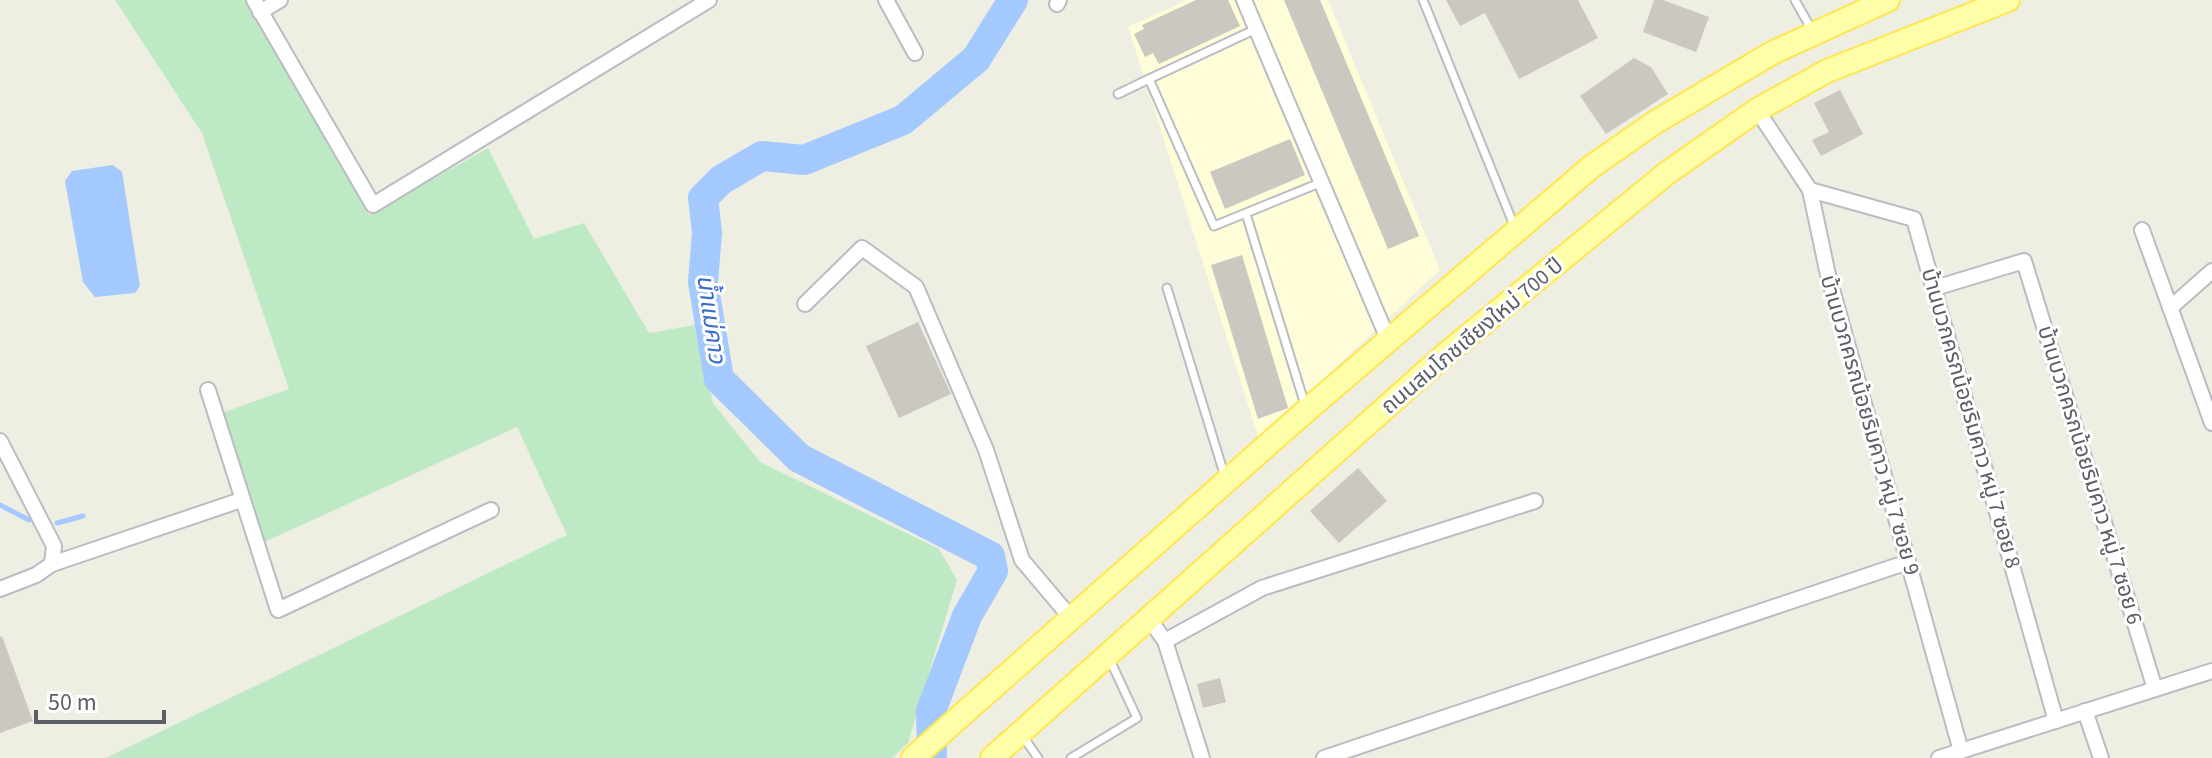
<svg xmlns="http://www.w3.org/2000/svg" width="2212" height="758" viewBox="0 0 2212 758" font-family="'Source Sans 3','Noto Sans Thai',sans-serif">
<rect width="100%" height="100%" fill="#efeee3"/>
<path fill="#fffcd8" d="M 1187,0 L 1328,0 L 1440,270 L 1259,439 L 1128,27 Z"/>
<path fill="#bde9c4" d="M 115,0 L 246,0 L 369,215 L 488,148 L 534,239 L 584,223 L 649,333 L 695,325 L 713,403 L 760,462 L 939,549 L 957,580 L 908,743 L 892,758 L 106,758 L 567,535 L 517,427 L 262,543 L 219,414 L 289,389 L 202,133 Z"/>
<path fill="#a3c9ff" d="M 113,165 L 122,172 L 140,286 L 135,293 L 95,297 L 83,282 L 65,181 L 72,171 Z"/>
<g fill="none" stroke-linecap="round" stroke-linejoin="round">
<g stroke="#a3c9ff" stroke-width="5">
<path d="M 0,505 L 29,520"/>
<path d="M 57,523 L 83,516"/>
</g>
<path stroke="#a3c9ff" stroke-width="30" d="M 932,758 L 931,711 L 967,616 L 993,571 L 990,556 L 799,458 L 719,379 L 703,282 L 707,233 L 703,198 L 721,180 L 762,156 L 804,160 L 903,120 L 976,59 L 1013,0"/>
</g>
<g fill="#cac8c0">
<path d="M 1196,0 L 1228,0 L 1240,26 L 1159,64 L 1153,53 L 1145,57 L 1134,34 L 1144,29 L 1142,25 Z"/>
<path d="M 1284,0 L 1320,0 L 1419,236 L 1388,249 Z"/>
<path d="M 1446,0 L 1578,0 L 1598,38 L 1519,79 L 1485,13 L 1460,26 Z"/>
<path d="M 1654,0 L 1663,0 L 1709,17 L 1696,52 L 1643,32 Z"/>
<path d="M 1634,58 L 1651,67 L 1668,94 L 1606,134 L 1580,96 Z"/>
<path d="M 1840,90 L 1863,134 L 1821,156 L 1812,140 L 1829,132 L 1814,103 Z"/>
<path d="M 1290,139 L 1305,175 L 1225,209 L 1210,172 Z"/>
<path d="M 1242,255 L 1288,408 L 1258,419 L 1211,265 Z"/>
<path d="M 918,322 L 951,394 L 899,418 L 866,346 Z"/>
<path d="M 1358,468 L 1387,501 L 1339,543 L 1310,511 Z"/>
<path d="M 2,636 L 33,721 L 0,733 L 0,637 Z"/>
<path d="M 1220,678 L 1226,702 L 1203,708 L 1197,684 Z"/>
</g>
<g fill="none" stroke-linecap="round" stroke-linejoin="round">
<defs>
<g id="lane">
<path d="M 1423,0 L 1515,228"/>
<path d="M 1795,0 L 1813,32"/>
<path d="M 1256,29 L 1149,79 L 1214,226 L 1322,182"/>
<path d="M 1118,94 L 1149,79"/>
<path d="M 1246,214 L 1306,408"/>
<path d="M 1167,288 L 1225,477"/>
<path d="M 1022,735 L 1038,758"/>
<path d="M 1071,758 L 1137,718 L 1110,660"/>
</g>
<g id="street">
<path d="M 254,0 L 373,205 L 709,0"/>
<path d="M 886,0 L 915,53"/>
<path d="M 1244,0 L 1388,339"/>
<path d="M 1057,4 L 1059,0"/>
<path d="M 260,12 L 280,0"/>
<path d="M 1757,110 L 1810,190 L 1828,275 L 1961,751"/>
<path d="M 1810,190 L 1914,219 L 2056,721"/>
<path d="M 2142,230 L 2212,423"/>
<path d="M 1935,288 L 2024,261 L 2155,689"/>
<path d="M 805,304 L 862,248 L 916,287 L 986,450 L 1022,560 L 1071,618"/>
<path d="M 2170,308 L 2212,271"/>
<path d="M 208,390 L 278,610 L 491,510"/>
<path d="M 0,441 L 54,546 L 52,564 L 36,575 L 0,589"/>
<path d="M 52,564 L 241,500"/>
<path d="M 1150,620 L 1165,641 L 1202,758"/>
<path d="M 1165,641 L 1262,588 L 1535,501"/>
<path d="M 2085,711 L 2101,758"/>
<path d="M 1324,758 L 1908,562"/>
<path d="M 1939,758 L 2212,671"/>
</g>
<g id="primary">
<path d="M 913,758 L 1307,410 L 1591,167 L 1654,123 L 1772,53 L 1888,0"/>
<path d="M 992,758 L 1447,353 L 1667,173 L 1757,110 L 1827,71 L 2008,0"/>
</g>
</defs>
<use href="#lane" stroke="#bbbcc3" stroke-width="11"/>
<use href="#street" stroke="#bbbcc3" stroke-width="18"/>
<use href="#primary" stroke="#fee74d" stroke-width="26"/>
<use href="#lane" stroke="#fff" stroke-width="7"/>
<use href="#street" stroke="#fff" stroke-width="14"/>
<use href="#primary" stroke="#fffea8" stroke-width="22"/>
</g>
<g text-anchor="middle" dominant-baseline="central" stroke-width="6" stroke-linejoin="round" paint-order="stroke">
<g font-size="22" fill="#5b5e65" stroke="#fff">
<text transform="translate(1472 336) rotate(-40)">ถนนสมโภชเชียงใหม่ 700 ปี</text>
<text transform="translate(1971 418) rotate(74)">บ้านบวกครกน้อยริมคาว หมู่ 7 ซอย 8</text>
<text transform="translate(1870 425) rotate(74)">บ้านบวกครกน้อยริมคาว หมู่ 7 ซอย 9</text>
<text transform="translate(2090 475) rotate(73)">บ้านบวกครกน้อยริมคาว หมู่ 7 ซอย 6</text>
</g>
<g font-size="24" font-style="italic" fill="#3a6cce" stroke="#fff">
<text transform="translate(711 319) rotate(82)">น้ำแม่คาว</text>
</g>
</g>
<path d="M36 710v12h128v-12" fill="none" stroke="#5b5e65" stroke-width="4"/>
<text x="48" y="710" font-size="24" fill="#5b5e65" stroke="#ffffff" stroke-width="6" paint-order="stroke">50 m</text>
</svg>
